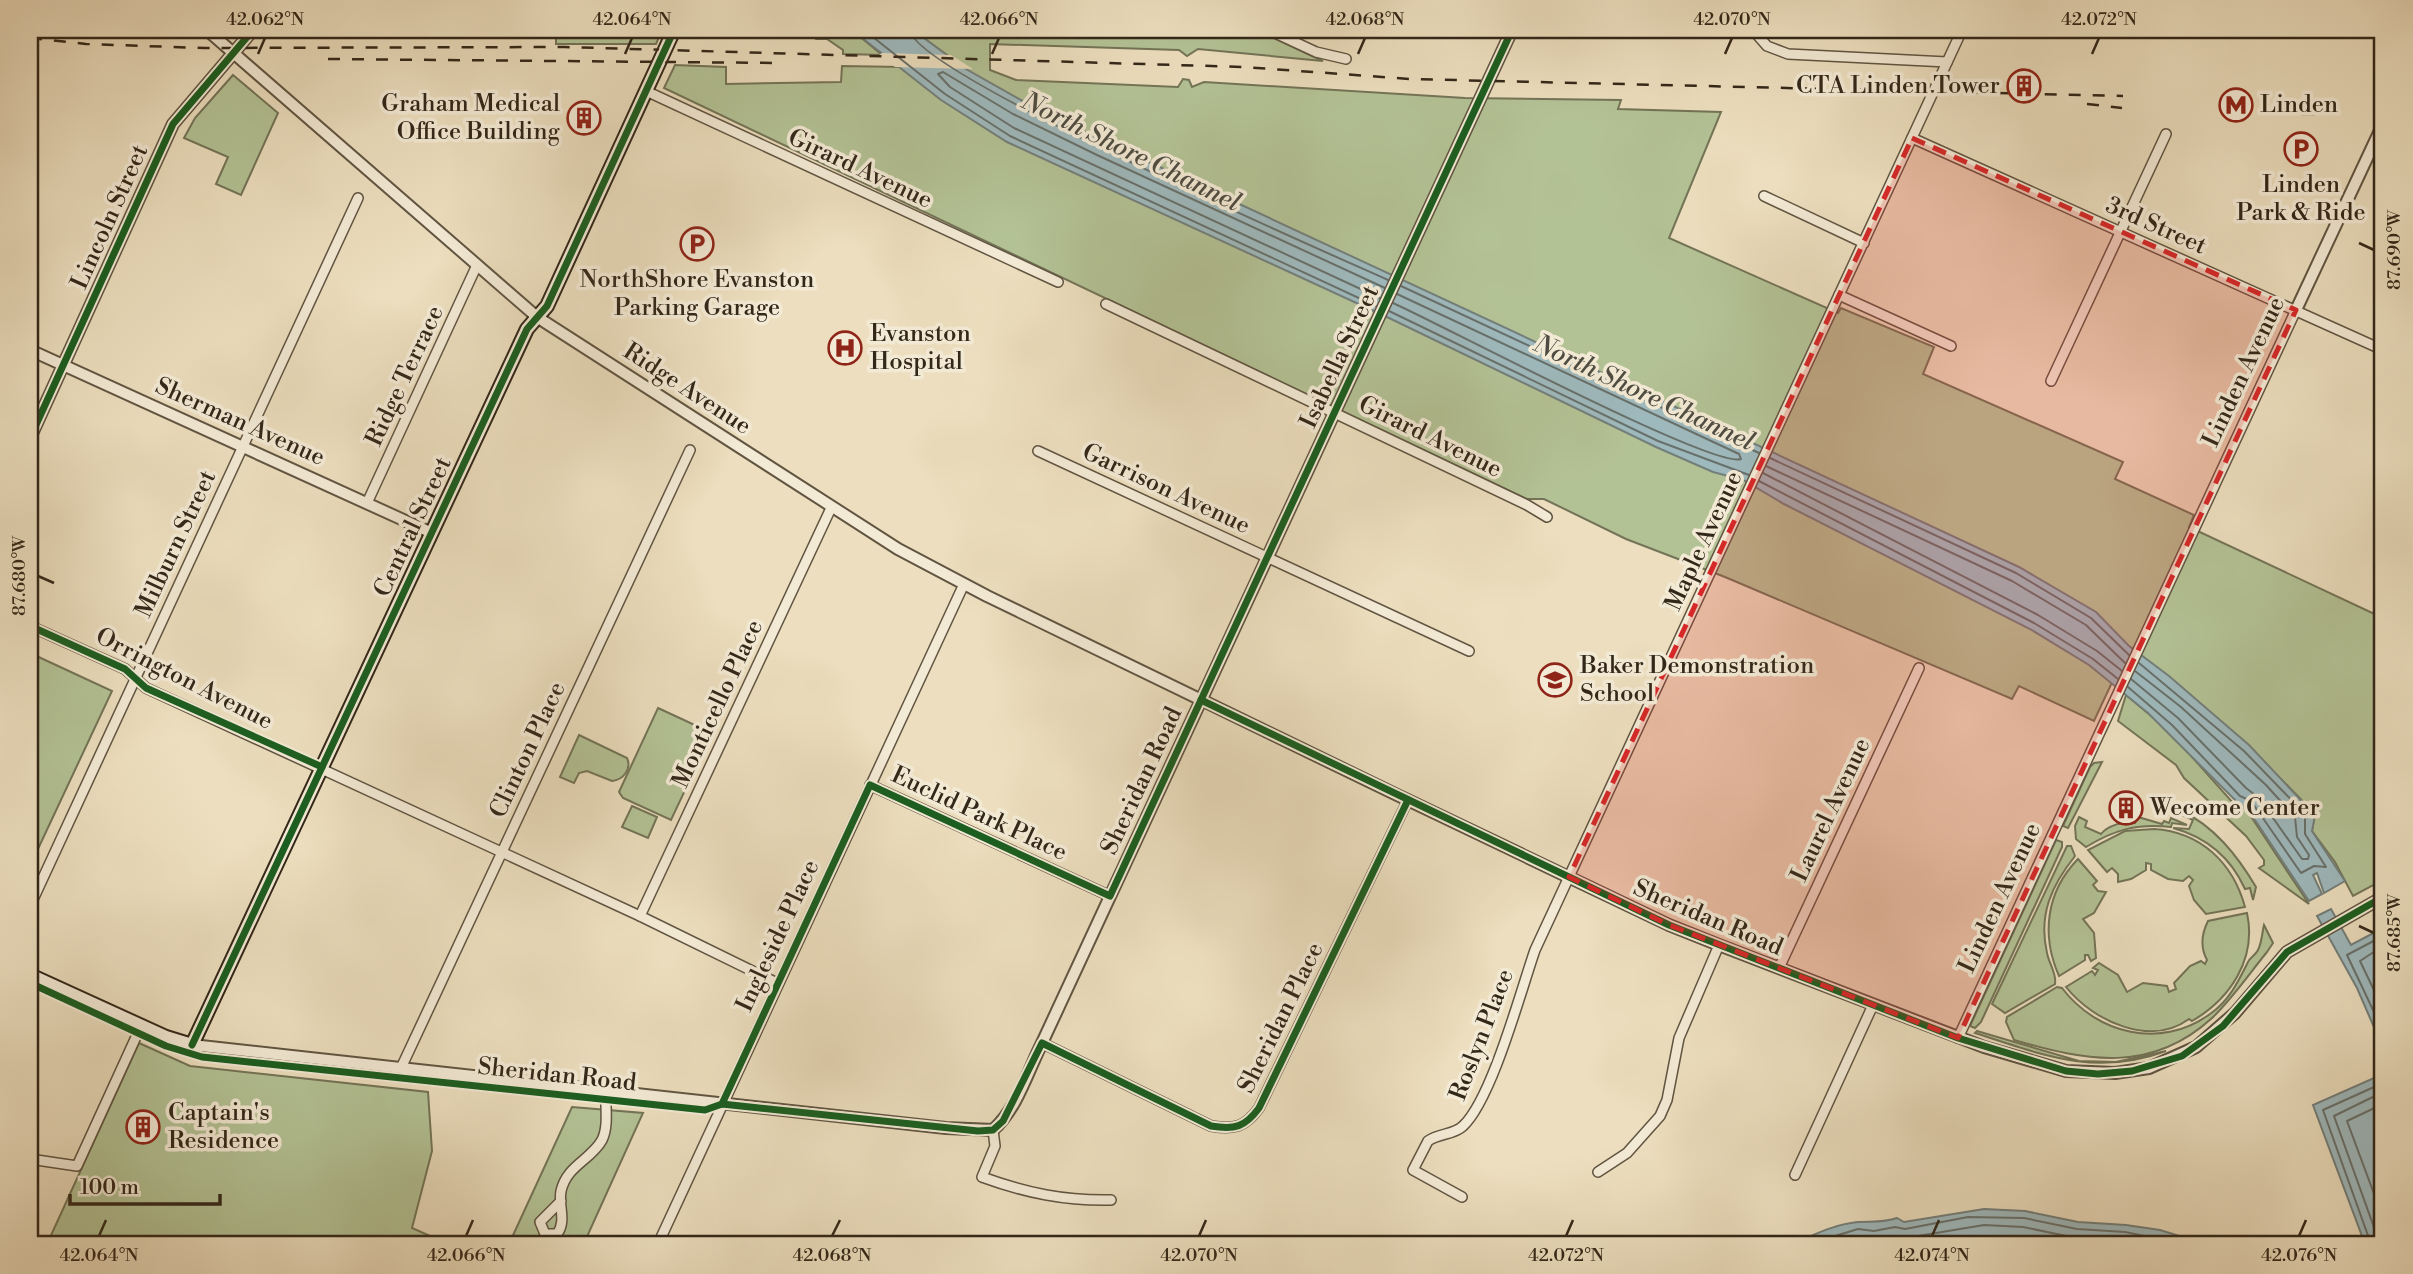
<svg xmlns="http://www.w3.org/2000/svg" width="2413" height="1274" viewBox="0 0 2413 1274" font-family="'Libre Bodoni',serif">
<rect width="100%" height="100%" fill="#ecdebe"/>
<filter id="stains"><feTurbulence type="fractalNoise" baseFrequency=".00286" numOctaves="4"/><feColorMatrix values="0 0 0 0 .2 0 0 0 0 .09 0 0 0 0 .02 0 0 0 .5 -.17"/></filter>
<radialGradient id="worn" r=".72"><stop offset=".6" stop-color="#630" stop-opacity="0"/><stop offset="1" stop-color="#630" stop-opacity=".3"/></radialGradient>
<g fill="#b3c295" stroke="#737457" stroke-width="2">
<path d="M 454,30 L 662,30 L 656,44 L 556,44 L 556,32 Z"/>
<path d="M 806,30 L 852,30 L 882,55 L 843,54 L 843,50 L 827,39 L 816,39 Z"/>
<path d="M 913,30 L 1244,30 L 1253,38 L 1265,34 L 1323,61 L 1198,49 L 1187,56 L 1179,50 L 990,44 L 990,70 L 1016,80 L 1178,87 L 1183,79 L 1189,80 L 1192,87 L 1204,82 L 1465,98 L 1621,100 L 1618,109 L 1721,112 L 1669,238 L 1838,313 L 1841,308 L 1934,347 L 1923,374 L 2123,462 L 2115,479 L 2194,515 L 2189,527 L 2383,618 L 2383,880 L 2353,896 L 2335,862 L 2312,831 L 2315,814 C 2257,753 2197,697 2129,646 L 2094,721 L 2019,686 L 2012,699 L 1725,577 L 1626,539 L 1544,499 L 1527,499 L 664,88 L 675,65 L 726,67 L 726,84 L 841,82 L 842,66 L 964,68 Z"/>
<path d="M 1970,30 L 2183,30 L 1967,36 Z"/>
<path d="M 233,75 L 278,113 L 241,195 L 216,184 L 228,157 L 184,138 L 195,118 Z"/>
<path d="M 30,653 L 112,691 L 30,866 Z"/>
<path d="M 2126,695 L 2168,730 L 2233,803 L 2246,809 L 2309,904 L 2259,868 L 2264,865 L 2264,860 L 2246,836 L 2184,778 L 2176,765 L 2118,721 Z"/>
<path d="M 658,708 L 712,733 L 671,820 L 623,798 L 619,792 Z"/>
<path d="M 579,735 L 627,758 C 632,769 623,780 612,781 L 587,771 L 579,773 L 574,783 L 560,777 Z"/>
<path d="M 2102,762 L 2068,828 L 2063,826 L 2090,767 L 2094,763 Z"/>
<path d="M 632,806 L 657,817 L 648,838 L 622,827 Z"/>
<path d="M 2180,810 C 2214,826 2237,855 2256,887 L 2253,900 L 2250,888 L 2245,889 C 2231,858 2206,837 2173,828 L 2189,829 L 2193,820 L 2178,813 Z"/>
<path d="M 2079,817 L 2087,821 L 2085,827 L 2101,834 C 2107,826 2125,820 2135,823 L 2138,817 L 2162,824 L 2164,821 L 2169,823 L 2171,818 L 2187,825 L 2172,823 L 2171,827 C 2137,823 2114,830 2086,847 L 2076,839 L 2075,826 Z"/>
<path d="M 2154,829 C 2201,832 2233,863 2245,907 L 2206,914 L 2194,900 L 2189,886 L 2193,880 L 2189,876 L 2183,881 L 2168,879 L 2151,870 L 2151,864 L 2146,863 L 2146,870 L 2131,879 L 2118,882 L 2118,874 L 2112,868 L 2107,872 L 2088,850 L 2125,831 Z"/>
<path d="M 2056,840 L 2062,842 L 2062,847 L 1981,1022 L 1975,1028 L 1970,1026 Z"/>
<path d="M 2067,846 L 2071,846 L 2075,856 C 2052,885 2038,914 2047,953 C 2049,964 2057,974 2055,984 L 2005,1013 L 1992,1004 Z"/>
<path d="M 2078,859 L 2097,881 L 2093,885 L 2098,891 L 2106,892 L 2094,913 L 2083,919 L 2094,933 L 2096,958 L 2091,961 L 2088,955 L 2085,955 L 2085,960 L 2059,976 C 2041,935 2046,892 2078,859 Z"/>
<path d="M 2247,913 C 2257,959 2230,999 2192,1021 L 2189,1019 C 2151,1047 2094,1022 2066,987 L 2092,971 L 2095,975 L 2098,970 L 2093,968 L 2099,963 L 2118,975 L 2127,992 L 2143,983 L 2167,986 L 2169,992 L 2176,989 L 2174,983 L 2190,966 L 2201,961 L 2205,964 L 2207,960 C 2201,949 2200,937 2208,921 Z"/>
<path d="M 2264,925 L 2273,943 L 2267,952 C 2249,974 2232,999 2212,1018 C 2151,1074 2086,1061 2014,1040 L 2006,1022 L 2007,1017 L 2057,987 L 2062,988 C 2097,1034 2161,1050 2210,1014 C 2229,1001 2238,982 2248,962 C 2250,957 2255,956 2258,950 C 2262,942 2262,933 2264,925 Z"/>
<path d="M 1977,1031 L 2079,1061 L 2116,1062 L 2166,1051 C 2096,1077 2043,1055 1975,1033 Z"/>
<path d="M 139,1043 L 190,1066 L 428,1092 L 432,1151 L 412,1228 L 448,1244 L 47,1244 Z"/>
<path d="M 572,1107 L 643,1113 L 585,1241 L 592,1244 L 509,1244 Z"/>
</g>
<g fill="#9eb9bd" stroke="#737f7b" stroke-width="2">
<path d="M 852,30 L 913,30 L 966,69 L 1021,100 L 1104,141 L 2019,567 L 2096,612 L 2129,646 L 2169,676 L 2249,745 L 2315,815 L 2312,831 L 2345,881 L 2324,893 L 2317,873 L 2313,875 L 2322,894 L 2309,901 L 2247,808 L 2237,802 L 2148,713 L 2089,665 L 2030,629 L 1784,504 L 1743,480 L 1713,472 L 1656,447 L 1389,318 L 1007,142 L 941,100 Z"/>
<path d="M 2331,909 L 2351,945 L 2383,928 L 2383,1048 L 2357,988 L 2317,916 Z"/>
<path d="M 2383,1074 L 2383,1244 L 2365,1244 L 2313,1105 Z"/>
<path d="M 1984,1209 L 2025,1211 L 2078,1222 L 2126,1225 L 2160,1230 L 2205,1244 L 1793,1244 C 1813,1235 1835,1224 1858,1222 C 1872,1221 1883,1223 1897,1218 L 1904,1222 Z"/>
</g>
<path fill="#ecdebe" d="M 882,53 L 951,55 L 973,69 L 895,67 L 879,55 Z"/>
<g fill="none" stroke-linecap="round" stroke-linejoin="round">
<g stroke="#68706b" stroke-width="2">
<path d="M 864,30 L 945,94 L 1010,136 L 1376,306"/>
<path d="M 910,30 C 914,73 1328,253 1388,280"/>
<path d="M 1401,286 L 1759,453"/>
<path d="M 1380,298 L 1014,128 L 950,87 L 938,74 L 943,72 L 1013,114 L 1097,155 L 1385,288"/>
<path d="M 1393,303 C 1440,324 1714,469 1741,459 L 1739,454 L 1397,294"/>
<path d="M 1389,311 L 1658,441 L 1749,475"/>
<path d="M 1770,458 L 2016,573 L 2091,618 L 2129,655"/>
<path d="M 1766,466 L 2012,581 L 2086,625 L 2125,663"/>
<path d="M 1763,473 L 2038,615 L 2097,651 L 2122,671"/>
<path d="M 1759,481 L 2034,623 L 2093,659 L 2118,679"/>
<path d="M 2131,679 L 2178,718 L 2246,788 L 2259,798 L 2302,859 L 2308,859 L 2309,855 L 2297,837 L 2295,817 L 2266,785 L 2181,707 L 2135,671"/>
<path d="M 2128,687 L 2172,725 L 2240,796 L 2251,801 L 2301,873 L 2314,866 L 2326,867 L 2305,834 L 2305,814 L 2244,751 L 2139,663"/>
<path d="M 2383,936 L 2347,955 L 2383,1031"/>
<path d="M 2383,946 L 2360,961 L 2383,1009"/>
<path d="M 2383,1104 L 2347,1121 L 2383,1218"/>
<path d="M 1809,1244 L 1858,1229 L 1874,1231 L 1895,1227 L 1905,1229 L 1968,1217 L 2024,1218 L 2077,1229 L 2125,1232 L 2184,1244"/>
<path d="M 1833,1244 L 1859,1238 L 1906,1238 L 1984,1225 L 2023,1227 L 2076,1238 L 2108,1238 L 2148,1244"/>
<path d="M 1932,1244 C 1974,1234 2012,1235 2055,1244"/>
<path d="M 2371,1244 L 2323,1110 L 2383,1083"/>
<path d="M 2380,1244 L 2334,1116 L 2383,1092"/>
</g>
<defs>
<g id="minor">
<path d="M 1269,30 L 1316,52 L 1346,59"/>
<path d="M 1753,30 L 1767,46 L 1788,54 L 1947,62"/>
<path d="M 646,91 L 1058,282"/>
<path d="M 1912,138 L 2383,350"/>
<path d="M 1764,196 L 1864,243"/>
<path d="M 1839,295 L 1951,346"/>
<path d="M 1106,304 L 1527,505 L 1547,517"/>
<path d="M 2051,381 L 2166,134"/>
<path d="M 1038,451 L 1469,651"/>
<path d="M 367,503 L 477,265"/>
<path d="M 30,626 L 125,669 L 146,688 L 640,916 L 777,983"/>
<path d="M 870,785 L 1110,896"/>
<path d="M 30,906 L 358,198"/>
<path d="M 640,916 L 831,508"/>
<path d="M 1779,968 L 1919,668"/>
<path d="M 1958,1038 L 2296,310"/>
<path d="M 1042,1043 L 1211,1126 C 1235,1130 1245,1127 1259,1108 L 1408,800"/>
<path d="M 401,1068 L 690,450"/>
<path d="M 993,1130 L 995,1146 L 982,1177 C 1026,1193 1065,1201 1111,1200"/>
<path d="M 30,1159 L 77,1166 L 141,1026"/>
<path d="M 1598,1172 L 1627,1153 L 1660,1116 L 1667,1100 L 1679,1038 L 1719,945"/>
<path d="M 1795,1175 L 1873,1005"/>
<path d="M 1462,1197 L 1413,1170 L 1428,1141 C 1439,1133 1454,1135 1463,1126 C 1492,1099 1521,990 1535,950 L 1962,30"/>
<path d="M 561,1201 L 540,1222 L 545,1234 L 557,1234 C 567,1221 558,1206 561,1191 C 567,1165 591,1160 602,1140 C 609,1126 605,1107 606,1091"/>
<path d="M 658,1244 L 964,584"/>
</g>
<g id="tertiary">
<path d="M 207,30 L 537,317 L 898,549 L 987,596 L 1393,793 L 1669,925 L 1719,945 L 1984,1047 L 2066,1071 L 2115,1073 L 2149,1068 L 2196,1047 L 2235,1013 L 2287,952 L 2383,897"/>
<path d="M 2296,310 L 2383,124"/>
<path d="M 30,350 L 432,533"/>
<path d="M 30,438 L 173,124 L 253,30"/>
<path d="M 192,1045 L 946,1128 L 993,1130 C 1017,1109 1028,1071 1042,1043 L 1512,30"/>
</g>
<path id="secondary" d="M 30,975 L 166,1037 L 192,1045 L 527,329 L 547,306 L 674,30"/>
</defs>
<use href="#minor" stroke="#615542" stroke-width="12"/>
<use href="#tertiary" stroke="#615542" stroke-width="14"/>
<use href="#secondary" stroke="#332719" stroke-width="16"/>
<use href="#minor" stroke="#f3ead5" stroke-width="9"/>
<use href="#tertiary" stroke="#f3ead5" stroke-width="10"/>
<use href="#secondary" stroke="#f3ead5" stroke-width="12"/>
<g stroke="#332719" stroke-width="2.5" stroke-dasharray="12 12" stroke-linecap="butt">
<path d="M 30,38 L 86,44 L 204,48 L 565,47 L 1244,67 L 1410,79 L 2123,96"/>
<path d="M 328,59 L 783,63"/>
<path d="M 2087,104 L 2122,108"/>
<path d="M 2302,114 L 2319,114"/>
</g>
<defs>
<g id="cycleway">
<path d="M 30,438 L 173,124 L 253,30"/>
<path d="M 30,626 L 125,669 L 146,688 L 322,767"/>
<path d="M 1201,700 L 1669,925 L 1958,1038 L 2066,1071 L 2098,1074 L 2132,1071 L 2182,1056 L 2223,1026 L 2287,952 L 2383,897"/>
<path d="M 30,983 L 166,1046 L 202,1057 L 705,1110 L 722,1104 L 978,1131 L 993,1130 L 1003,1121 L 1042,1043 L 1211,1126 C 1235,1130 1245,1127 1259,1108 L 1408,800"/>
<path d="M 192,1045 L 527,329 L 547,306 L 674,30"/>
<path d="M 722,1104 L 870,785 L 1110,896 L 1512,30"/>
</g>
</defs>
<use href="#cycleway" stroke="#f3ead5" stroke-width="11"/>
<use href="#cycleway" stroke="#1b5e20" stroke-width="7"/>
</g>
<path fill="#d62828" fill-opacity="0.2" stroke="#d62828" stroke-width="5" stroke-dasharray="14 9" stroke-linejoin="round" d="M 1912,138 L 2296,310 L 1958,1038 L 1669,925 L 1569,877 Z"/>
<path fill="none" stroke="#332719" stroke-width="2.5" d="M 258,54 L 265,38M 625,54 L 632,38M 992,54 L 999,38M 1358,54 L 1365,38M 1725,54 L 1732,38M 2092,54 L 2099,38M 2359,243 L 2374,250M 38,576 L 54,583M 2359,926 L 2374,933M 99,1236 L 106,1220M 466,1236 L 473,1220M 832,1236 L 840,1220M 1199,1236 L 1206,1220M 1566,1236 L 1573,1220M 1932,1236 L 1939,1220M 2299,1236 L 2306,1220"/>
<defs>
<symbol id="building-ring" viewBox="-11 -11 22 22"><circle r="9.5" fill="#f3ead5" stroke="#8f2418" stroke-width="1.5"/><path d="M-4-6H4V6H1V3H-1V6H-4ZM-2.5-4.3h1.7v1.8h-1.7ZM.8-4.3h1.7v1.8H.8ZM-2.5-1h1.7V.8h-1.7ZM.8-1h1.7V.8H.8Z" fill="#8f2418"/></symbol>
<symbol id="metro-ring" viewBox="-11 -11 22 22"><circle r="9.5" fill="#f3ead5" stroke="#8f2418" stroke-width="1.5"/><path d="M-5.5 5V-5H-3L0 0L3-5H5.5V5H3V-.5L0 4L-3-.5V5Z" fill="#8f2418"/></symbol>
<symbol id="parking-ring" viewBox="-11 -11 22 22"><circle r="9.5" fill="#f3ead5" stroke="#8f2418" stroke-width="1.5"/><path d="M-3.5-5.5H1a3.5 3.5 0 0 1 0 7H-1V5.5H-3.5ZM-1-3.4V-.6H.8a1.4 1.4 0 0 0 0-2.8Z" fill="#8f2418"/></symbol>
<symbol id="hospital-ring" viewBox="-11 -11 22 22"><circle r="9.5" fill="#f3ead5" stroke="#8f2418" stroke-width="1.5"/><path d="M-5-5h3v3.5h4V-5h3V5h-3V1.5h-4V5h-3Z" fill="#8f2418"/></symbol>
<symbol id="school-ring" viewBox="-11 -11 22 22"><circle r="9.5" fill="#f3ead5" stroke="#8f2418" stroke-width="1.5"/><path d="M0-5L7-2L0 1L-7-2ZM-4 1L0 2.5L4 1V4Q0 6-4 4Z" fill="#8f2418"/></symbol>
</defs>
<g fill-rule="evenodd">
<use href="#building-ring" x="2005" y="67" width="38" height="38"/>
<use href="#metro-ring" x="2217" y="86" width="38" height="38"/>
<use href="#building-ring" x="565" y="99" width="38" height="38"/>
<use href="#parking-ring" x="2282" y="130" width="38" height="38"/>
<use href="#parking-ring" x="678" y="225" width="38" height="38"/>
<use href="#hospital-ring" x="826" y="329" width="38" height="38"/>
<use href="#school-ring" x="1536" y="661" width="38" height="38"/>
<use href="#building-ring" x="2107" y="789" width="38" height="38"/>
<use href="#building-ring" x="124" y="1108" width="38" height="38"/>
</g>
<g text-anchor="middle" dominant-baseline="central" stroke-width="7" stroke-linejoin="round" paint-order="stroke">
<g font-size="24" fill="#332719" stroke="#f3ead5" text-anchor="start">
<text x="2000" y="86" text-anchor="end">CTA Linden Tower</text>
<text x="560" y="104" text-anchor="end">Graham Medical<tspan x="560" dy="28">Office Building</tspan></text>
<text x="2260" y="105">Linden</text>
<text x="2301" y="185" text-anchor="middle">Linden<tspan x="2301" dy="28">Park &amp; Ride</tspan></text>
<text x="697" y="280" text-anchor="middle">NorthShore Evanston<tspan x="697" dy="28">Parking Garage</tspan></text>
<text x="870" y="334">Evanston<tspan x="870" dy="28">Hospital</tspan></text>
<text x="1580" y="666">Baker Demonstration<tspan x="1580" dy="28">School</tspan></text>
<text x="2150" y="808">Wecome Center</text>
<text x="168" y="1113">Captain's<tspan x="168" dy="28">Residence</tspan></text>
</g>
<g font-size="24" fill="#332719" stroke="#f3ead5">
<text transform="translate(860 169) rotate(25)">Girard Avenue</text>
<text transform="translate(110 217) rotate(-66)">Lincoln Street</text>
<text transform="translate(2156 226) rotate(24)">3rd Street</text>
<text transform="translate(1340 357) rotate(-65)">Isabella Street</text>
<text transform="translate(2244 372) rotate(-65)">Linden Avenue</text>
<text transform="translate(405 376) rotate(-65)">Ridge Terrace</text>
<text transform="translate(687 389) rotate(33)">Ridge Avenue</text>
<text transform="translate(240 422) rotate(24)">Sherman Avenue</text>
<text transform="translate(1430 437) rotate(26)">Girard Avenue</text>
<text transform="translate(1166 489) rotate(25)">Garrison Avenue</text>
<text transform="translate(413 527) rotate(-65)">Central Street</text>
<text transform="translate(1704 541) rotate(-65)">Maple Avenue</text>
<text transform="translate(176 544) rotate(-65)">Milburn Street</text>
<text transform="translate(184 679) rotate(27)">Orrington Avenue</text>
<text transform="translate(718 704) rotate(-65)">Monticello Place</text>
<text transform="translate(528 750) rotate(-65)">Clinton Place</text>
<text transform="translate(1142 781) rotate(-65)">Sheridan Road</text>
<text transform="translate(1831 810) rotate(-65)">Laurel Avenue</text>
<text transform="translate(979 814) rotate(25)">Euclid Park Place</text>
<text transform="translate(2000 898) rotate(-65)">Linden Avenue</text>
<text transform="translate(1708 918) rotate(23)">Sheridan Road</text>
<text transform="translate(778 936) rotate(-65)">Ingleside Place</text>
<text transform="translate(1281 1018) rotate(-64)">Sheridan Place</text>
<text transform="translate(1482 1035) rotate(-69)">Roslyn Place</text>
<text transform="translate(557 1075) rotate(6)">Sheridan Road</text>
</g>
<g font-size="26" font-style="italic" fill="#4e4c42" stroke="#f3ead5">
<text transform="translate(1131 152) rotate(26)">North Shore Channel</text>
<text transform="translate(1644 393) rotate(25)">North Shore Channel</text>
</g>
</g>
<rect width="2413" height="1274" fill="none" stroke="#ecdebe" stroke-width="77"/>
<path d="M70 1194v10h150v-10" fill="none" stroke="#332719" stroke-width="3.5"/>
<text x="80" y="1194" font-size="21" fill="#332719" stroke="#f3ead5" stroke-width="5" paint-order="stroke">100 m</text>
<rect x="38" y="38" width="2336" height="1198" fill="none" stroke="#332719" stroke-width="2.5"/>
<g font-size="18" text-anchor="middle" fill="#332719">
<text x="265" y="25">42.062°N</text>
<text x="632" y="25">42.064°N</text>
<text x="999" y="25">42.066°N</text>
<text x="1365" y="25">42.068°N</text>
<text x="1732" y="25">42.070°N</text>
<text x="2099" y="25">42.072°N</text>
<text transform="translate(2394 250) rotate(-90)" y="6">87.690°W</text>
<text transform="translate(19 576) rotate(-90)" y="6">87.680°W</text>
<text transform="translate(2394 933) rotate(-90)" y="6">87.685°W</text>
<text x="99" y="1261">42.064°N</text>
<text x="466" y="1261">42.066°N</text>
<text x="832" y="1261">42.068°N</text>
<text x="1199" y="1261">42.070°N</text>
<text x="1566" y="1261">42.072°N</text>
<text x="1932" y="1261">42.074°N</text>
<text x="2299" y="1261">42.076°N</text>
</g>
<rect width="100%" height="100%" filter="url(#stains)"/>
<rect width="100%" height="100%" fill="url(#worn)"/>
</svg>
